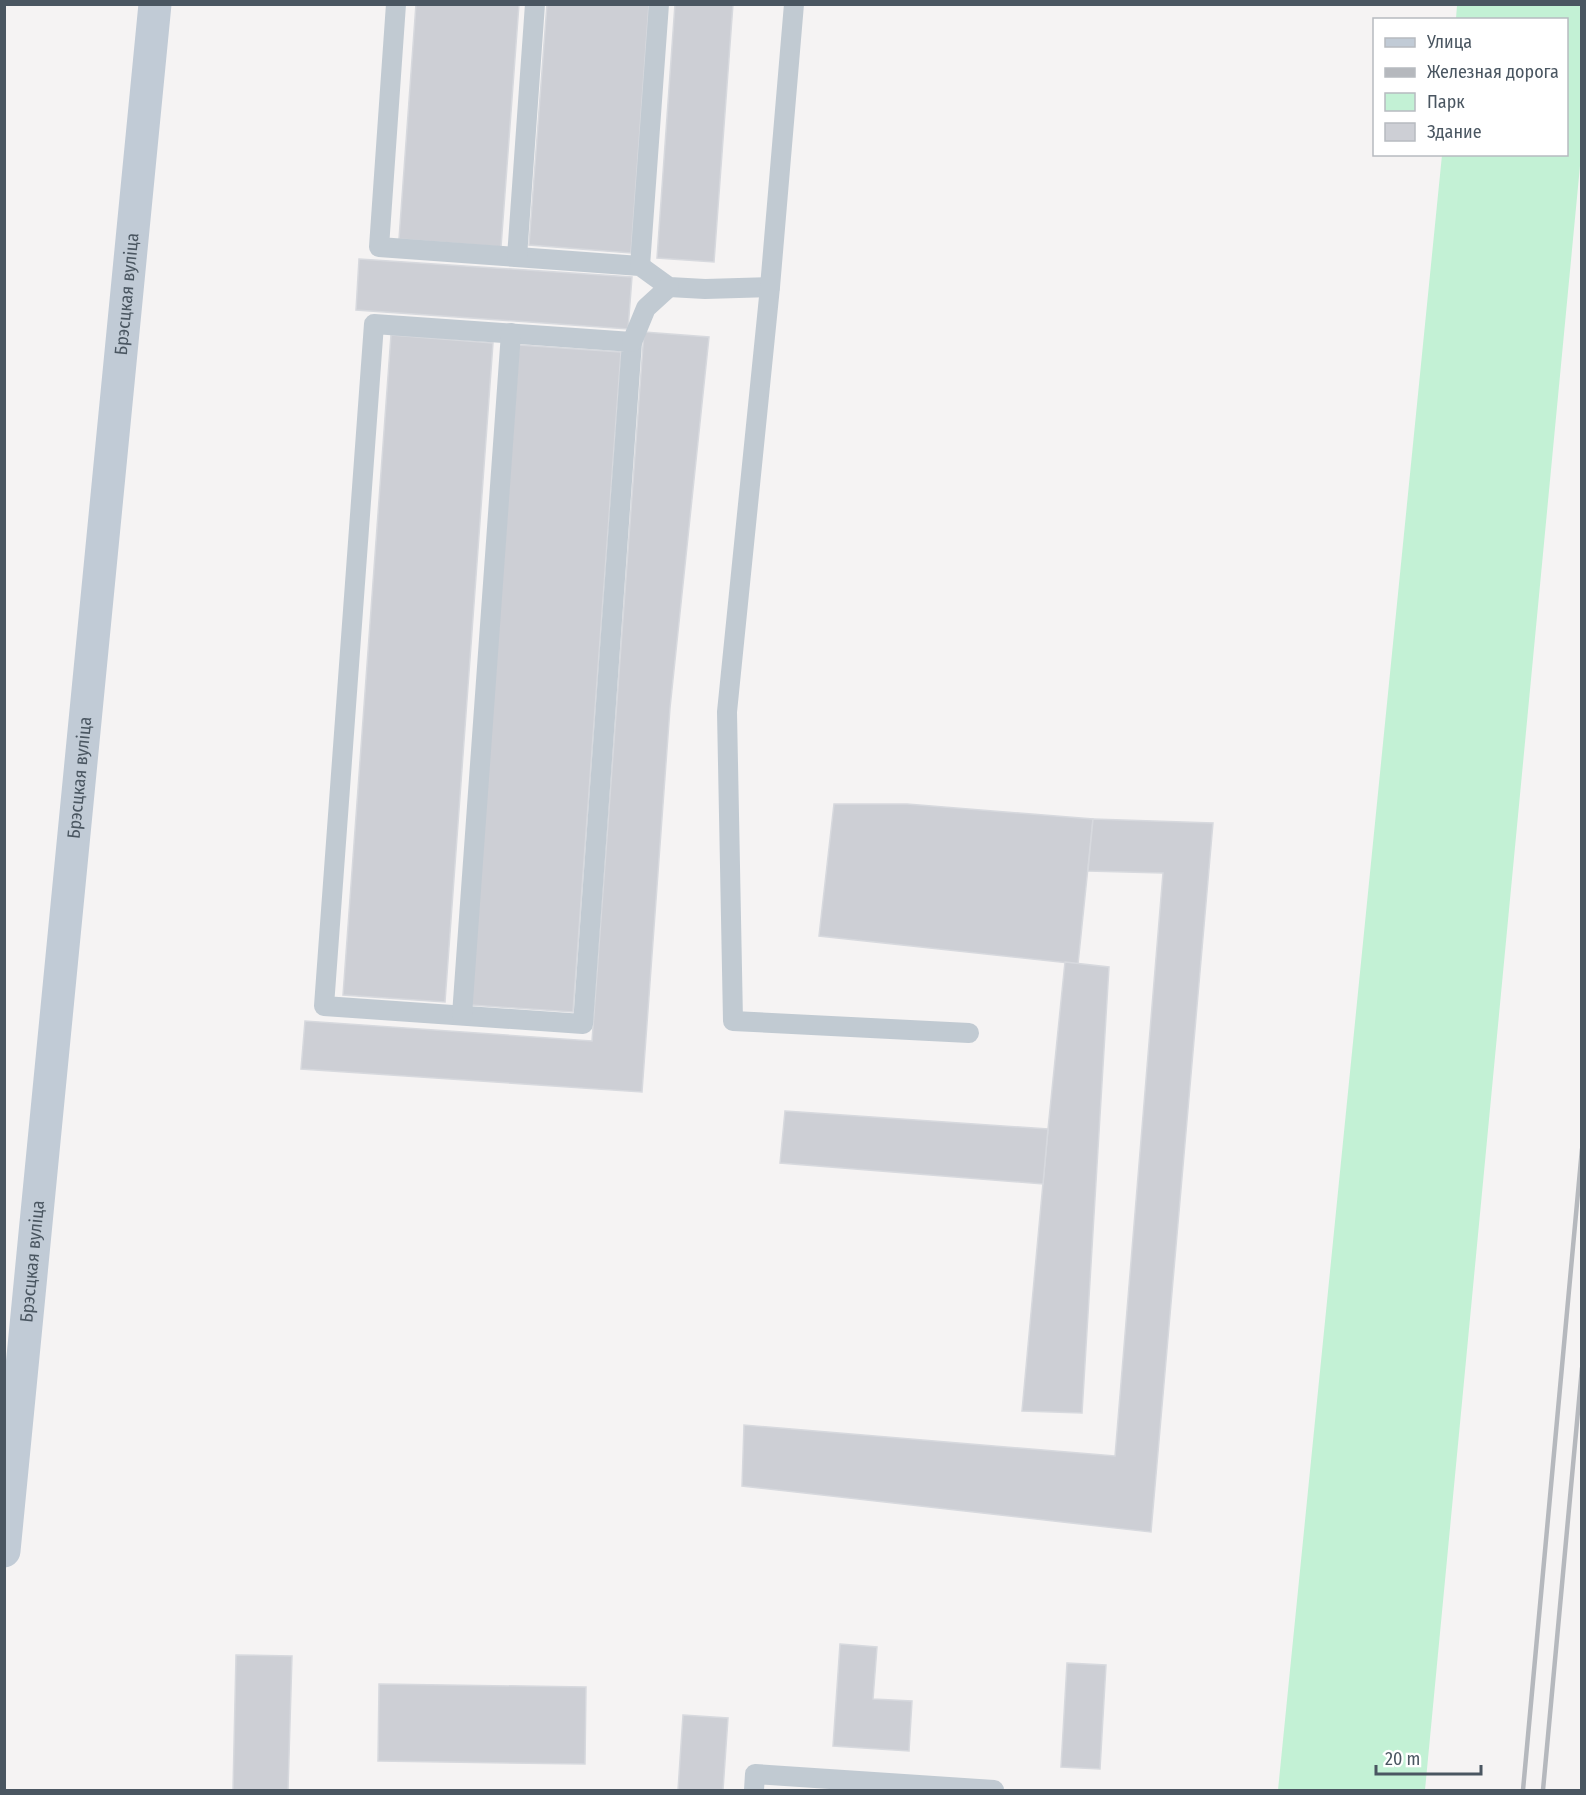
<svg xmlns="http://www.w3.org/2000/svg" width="1586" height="1795" viewBox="0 0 1586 1795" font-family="'Fira Sans Condensed',sans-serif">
<rect width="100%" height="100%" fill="#f5f3f3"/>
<path fill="#c3f1d5" d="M 1457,5 L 1581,5 L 1582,145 L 1425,1790 L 1278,1790 L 1442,155 L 1566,154 L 1566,20 L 1456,19 Z"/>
<g fill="#cdcfd5" stroke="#d7d9de" stroke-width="1.5">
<path d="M 416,4 L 519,4 L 501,247 L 399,239 Z"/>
<path d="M 547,4 L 649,4 L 631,253 L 529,245 Z"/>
<path d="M 675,4 L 733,4 L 714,262 L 657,258 Z"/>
<path d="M 359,259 L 632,277 L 628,329 L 356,310 Z"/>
<path d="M 644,332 L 709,337 L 670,708 L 642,1092 L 301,1069 L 305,1021 L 592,1041 Z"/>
<path d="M 391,335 L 493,343 L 445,1002 L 343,995 Z"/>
<path d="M 519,345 L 621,352 L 573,1012 L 471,1005 Z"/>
<path d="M 834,804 L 907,804 L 1093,819 L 1078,964 L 819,936 Z"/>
<path d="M 1093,819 L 1213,823 L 1151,1532 L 742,1486 L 744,1425 L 1115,1456 L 1163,873 L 1088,871 Z"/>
<path d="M 1065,962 L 1109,967 L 1082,1413 L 1022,1411 L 1048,1129 Z"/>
<path d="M 785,1111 L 1048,1129 L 1043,1184 L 780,1163 Z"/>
<path d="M 840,1644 L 877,1647 L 873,1699 L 912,1701 L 909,1751 L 833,1746 Z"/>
<path d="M 236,1655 L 292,1656 L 288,1790 L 233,1790 Z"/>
<path d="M 1067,1663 L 1106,1665 L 1100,1769 L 1061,1767 Z"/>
<path d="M 379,1684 L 586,1687 L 585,1764 L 378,1761 Z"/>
<path d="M 683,1715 L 728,1718 L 723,1790 L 678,1790 Z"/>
</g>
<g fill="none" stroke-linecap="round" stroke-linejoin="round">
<g stroke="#c1cad2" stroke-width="20">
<path d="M 396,4 L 379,247 L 640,266 L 669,287 L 705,289 L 770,287"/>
<path d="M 794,4 L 770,287 L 727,712 L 733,1021 L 969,1033"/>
<path d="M 517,257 L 535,4"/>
<path d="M 640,266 L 659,4"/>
<path d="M 374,324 L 632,342 L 583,1024 L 324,1006 Z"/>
<path d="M 632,342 L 646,308 L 669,287"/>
<path d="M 462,1015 L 511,333"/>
<path d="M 754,1790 L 755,1774 L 994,1790"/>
</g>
<path stroke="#c1cbd6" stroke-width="33" id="s1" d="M 4,1551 L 155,4"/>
<g stroke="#b5b8bd" stroke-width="4.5">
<path d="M 1523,1790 L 1582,1149"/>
<path d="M 1543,1790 L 1582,1368"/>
</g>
</g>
<g text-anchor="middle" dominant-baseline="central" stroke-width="4.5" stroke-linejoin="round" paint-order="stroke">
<g font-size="18" fill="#4a5661" stroke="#fff">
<text stroke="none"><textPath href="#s1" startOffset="1263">Брэсцкая вуліца</textPath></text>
<text stroke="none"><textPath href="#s1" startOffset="777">Брэсцкая вуліца</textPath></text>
<text stroke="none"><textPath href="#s1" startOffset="291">Брэсцкая вуліца</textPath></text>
</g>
</g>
<rect width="1586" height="1795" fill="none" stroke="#4a5661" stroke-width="12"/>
<rect x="1373" y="18" width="195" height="138" fill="#ffffff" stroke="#b7bbc0" stroke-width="1.5"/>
<rect x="1385" y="38" width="30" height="9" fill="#c1cbd6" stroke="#b7bbc0" stroke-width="1.5"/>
<text x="1427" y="48" font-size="18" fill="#4a5661">Улица</text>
<rect x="1385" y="68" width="30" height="9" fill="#b5b8bd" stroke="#b7bbc0" stroke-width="1.5"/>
<text x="1427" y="78" font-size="18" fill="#4a5661">Железная дорога</text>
<rect x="1385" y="93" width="30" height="18" fill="#c3f1d5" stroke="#b7bbc0" stroke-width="1.5"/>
<text x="1427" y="108" font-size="18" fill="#4a5661">Парк</text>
<rect x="1385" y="123" width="30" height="18" fill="#cdcfd5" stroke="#b7bbc0" stroke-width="1.5"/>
<text x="1427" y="138" font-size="18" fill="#4a5661">Здание</text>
<path d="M1376 1765v9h105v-9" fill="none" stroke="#4a5661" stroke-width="3"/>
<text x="1385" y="1765" font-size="18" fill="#4a5661" stroke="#ffffff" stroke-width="4.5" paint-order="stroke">20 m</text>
</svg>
